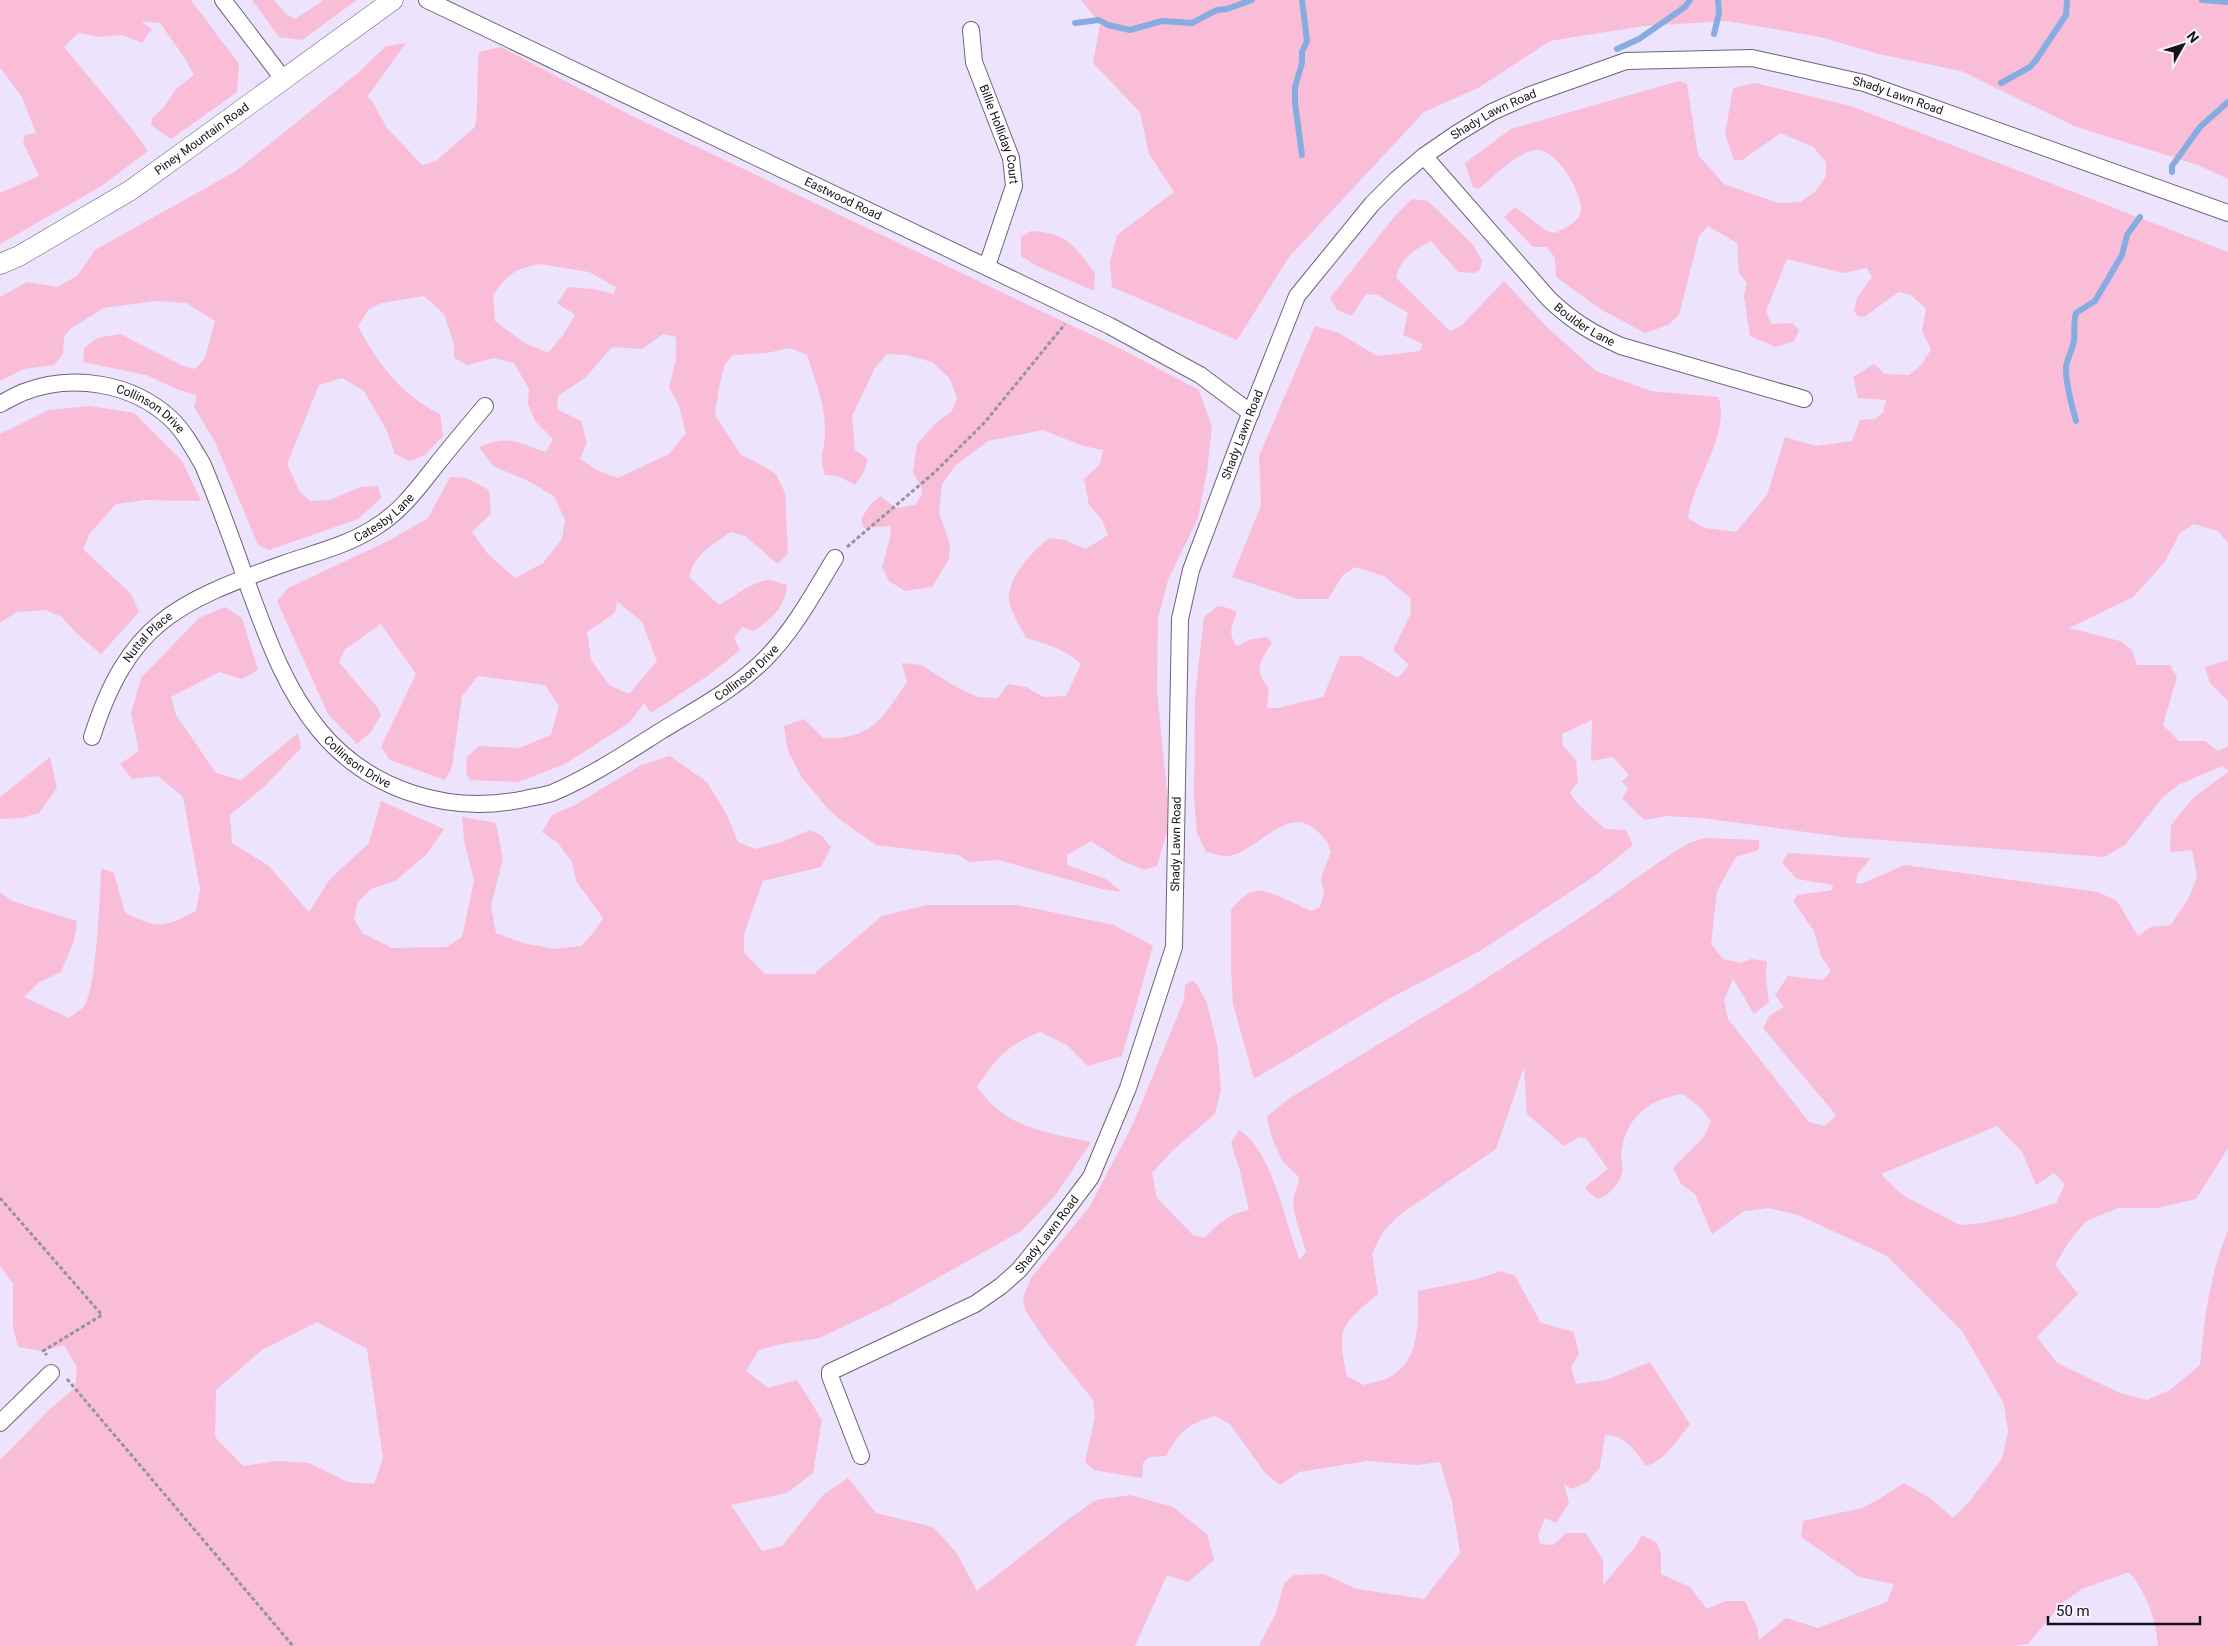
<svg xmlns="http://www.w3.org/2000/svg" width="2228" height="1646" viewBox="0 0 2228 1646" font-family="Roboto,sans-serif">
<rect width="100%" height="100%" fill="#ede3fc"/>
<g fill="#f9bdd8" fill-rule="evenodd">
<path d="M 0,0 L 191,0 L 239,64 L 237,92 L 171,139 L 151,125 L 152,118 L 164,107 L 176,89 L 194,75 L 184,57 L 160,23 L 141,21 L 152,29 L 142,43 L 122,35 L 99,37 L 78,33 L 64,47 L 129,125 L 148,151 L 100,187 L 0,244 L 0,193 L 39,176 L 23,142 L 25,135 L 36,133 L 22,97 L 0,68 Z"/>
<path d="M 252,0 L 274,0 L 287,15 L 295,19 L 324,0 L 357,0 L 302,40 L 279,37 Z"/>
<path d="M 1081,0 L 2228,0 L 2228,179 L 2198,165 L 2074,126 L 1961,71 L 1879,54 L 1820,37 L 1728,21 L 1643,26 L 1550,41 L 1478,88 L 1424,112 L 1289,257 L 1237,340 L 1112,287 L 1110,262 L 1117,235 L 1174,192 L 1149,154 L 1140,112 L 1093,63 L 1100,24 Z"/>
<path d="M 406,43 L 367,97 L 372,101 L 387,128 L 422,165 L 436,161 L 475,127 C 479,102 476,77 479,52 L 501,47 L 630,115 L 1119,348 L 1199,390 L 1212,427 L 1207,472 L 1198,518 L 1168,580 L 1158,618 L 1157,692 L 1170,822 L 1157,866 L 1144,870 L 1122,861 L 1091,841 L 1067,855 L 1067,865 L 1106,879 L 1122,892 L 1102,889 L 998,860 L 969,862 L 959,855 L 876,845 L 843,822 L 828,809 L 802,778 L 788,751 L 784,726 L 804,719 L 823,738 C 871,740 883,718 907,682 L 902,663 L 921,665 L 958,688 L 978,697 L 998,698 L 1008,684 L 1026,687 L 1044,697 L 1066,696 L 1081,664 C 1065,649 1047,644 1026,638 C 1021,628 1007,606 1009,595 C 1012,571 1033,552 1049,538 L 1065,540 L 1086,549 L 1108,535 L 1102,520 L 1089,505 L 1084,479 L 1100,464 L 1103,450 L 1083,446 L 1043,430 L 988,441 L 956,465 L 942,484 L 939,513 L 950,544 L 949,559 L 932,587 L 905,591 L 889,581 L 882,567 L 890,538 L 891,526 L 864,528 L 861,519 L 870,505 L 880,496 L 896,508 L 915,505 L 922,494 L 921,487 L 913,472 L 917,444 L 937,422 L 952,411 L 957,398 L 950,379 L 932,362 L 906,355 L 887,354 L 875,368 L 852,416 L 855,450 L 868,459 L 864,472 L 855,485 L 838,476 L 825,475 C 818,453 825,452 825,432 C 826,406 815,380 807,355 L 790,348 L 767,353 L 733,355 L 725,364 L 719,387 L 715,415 L 741,455 L 758,463 L 776,474 L 785,493 L 788,553 L 778,564 L 745,536 L 731,532 C 711,546 695,553 689,577 L 719,605 C 734,597 754,580 771,580 C 776,581 782,584 787,585 C 785,608 772,619 753,631 L 742,627 L 734,638 L 740,650 L 709,675 L 651,713 L 644,703 L 629,723 L 565,764 L 518,782 L 470,780 L 466,773 L 467,757 L 479,746 L 519,748 L 551,735 L 559,706 L 545,685 L 478,676 L 462,696 L 452,767 L 445,780 L 390,760 L 381,747 L 416,674 L 381,624 L 345,649 L 339,662 L 377,707 L 381,715 L 371,732 L 357,744 L 328,714 L 277,601 L 288,588 L 388,541 L 428,518 L 450,477 L 466,478 L 489,490 L 491,514 L 472,532 L 487,553 L 515,578 L 543,563 L 562,539 L 565,520 L 554,496 L 528,481 L 493,466 L 479,447 C 509,434 517,443 546,452 L 553,439 L 535,421 L 528,404 L 529,389 L 514,363 L 494,358 L 467,365 L 454,358 L 454,344 L 444,314 L 424,296 L 382,303 L 369,309 L 358,326 C 377,363 402,396 440,414 L 443,436 L 425,455 L 410,461 L 395,454 L 387,431 L 364,391 L 342,378 L 319,385 L 287,464 L 300,492 L 310,501 L 330,500 L 360,487 L 378,486 L 381,498 L 358,519 L 269,550 L 258,545 L 215,442 L 194,407 L 197,395 L 179,390 L 146,375 L 83,362 L 84,348 L 97,338 L 120,334 L 183,366 L 195,369 L 205,358 L 215,321 L 186,303 L 156,301 L 104,308 L 70,329 L 64,337 L 63,354 L 54,365 L 24,369 L 0,381 L 0,297 L 27,282 L 57,287 L 77,276 L 95,250 L 236,171 L 358,73 L 386,46 ZM 540,264 L 589,272 L 616,287 L 614,294 L 593,289 L 568,287 L 557,303 L 575,315 L 563,335 L 548,353 L 523,342 L 495,321 L 493,295 C 509,274 513,269 540,264 ZM 663,334 L 676,337 L 676,359 L 669,387 L 679,406 L 686,433 L 669,454 L 618,478 L 597,470 L 580,459 L 587,443 L 581,421 L 557,409 L 558,396 L 586,377 L 612,347 L 642,349 ZM 617,601 L 642,622 L 657,661 L 629,694 L 609,685 L 591,660 L 587,632 L 615,613 Z"/>
<path d="M 1679,81 L 1687,84 L 1698,155 L 1724,184 L 1778,203 L 1800,202 L 1815,192 L 1826,176 L 1826,162 L 1813,147 L 1781,133 L 1742,160 L 1734,160 L 1725,134 L 1733,88 L 1755,83 L 1851,106 L 2228,252 L 2228,543 L 2218,531 L 2194,524 L 2180,533 L 2164,563 L 2133,597 L 2069,628 L 2120,641 L 2132,650 L 2137,665 L 2170,665 L 2177,677 L 2163,725 L 2179,741 L 2205,741 L 2218,751 L 2228,746 L 2228,770 L 2222,766 L 2178,785 L 2163,797 L 2125,845 L 2104,857 L 1843,837 L 1702,818 L 1667,816 L 1644,820 L 1622,798 L 1628,789 L 1622,781 L 1629,775 L 1613,757 L 1591,761 L 1592,720 L 1562,734 L 1563,746 L 1576,760 L 1578,782 L 1570,793 L 1578,804 L 1605,829 L 1626,830 L 1633,845 L 1596,875 L 1480,951 L 1387,1000 L 1254,1079 L 1233,1004 L 1231,966 L 1231,910 C 1237,903 1246,892 1256,891 C 1269,889 1297,905 1311,911 L 1320,907 L 1324,894 L 1321,877 L 1331,852 C 1328,842 1324,837 1316,830 C 1287,804 1257,852 1229,856 C 1222,857 1213,853 1206,852 L 1197,833 L 1194,798 L 1195,698 L 1204,617 L 1218,606 L 1228,608 L 1237,612 C 1232,625 1227,634 1237,646 L 1249,640 L 1266,637 L 1272,642 C 1260,663 1253,669 1269,689 L 1267,708 L 1278,708 L 1323,697 L 1340,656 L 1361,656 L 1398,678 L 1409,665 L 1393,650 L 1411,613 L 1410,598 L 1384,576 L 1355,567 L 1343,575 L 1328,599 L 1298,599 L 1232,577 L 1261,505 L 1259,456 L 1315,326 L 1339,333 L 1377,356 L 1420,351 L 1423,344 L 1403,335 L 1408,313 L 1378,295 L 1366,294 L 1352,316 L 1337,310 L 1330,298 L 1394,217 L 1412,199 L 1428,201 L 1473,245 L 1482,260 L 1480,270 L 1474,273 L 1458,272 L 1431,241 C 1414,250 1401,257 1396,278 L 1450,331 L 1462,325 L 1504,281 L 1547,327 L 1596,371 L 1651,391 L 1718,397 C 1732,431 1692,483 1688,518 L 1705,528 L 1736,532 L 1767,495 L 1785,437 L 1816,446 L 1852,441 L 1860,420 L 1875,419 L 1883,413 L 1886,400 L 1858,398 L 1853,377 L 1874,364 L 1885,374 L 1909,375 L 1920,366 L 1931,350 L 1922,331 L 1926,309 L 1911,295 L 1899,292 L 1864,317 L 1858,316 L 1854,311 L 1857,298 L 1872,277 L 1867,268 L 1843,273 L 1787,259 L 1766,311 L 1771,324 L 1792,323 L 1799,330 L 1794,341 L 1776,347 L 1750,336 L 1744,296 L 1747,283 L 1739,273 L 1737,243 L 1708,226 L 1699,236 L 1679,315 L 1668,325 L 1645,333 L 1602,310 L 1556,277 L 1555,258 L 1547,247 L 1533,247 L 1504,217 L 1515,207 L 1547,231 L 1556,233 C 1564,228 1580,222 1581,211 C 1583,193 1556,148 1536,150 C 1519,151 1492,178 1479,189 L 1473,187 L 1465,163 L 1511,129 Z"/>
<path d="M 1031,231 C 1070,234 1072,244 1095,273 L 1094,291 L 1035,265 L 1021,256 L 1021,237 Z"/>
<path d="M 90,406 L 134,413 L 182,461 L 201,501 L 145,500 L 116,504 L 90,533 L 83,549 L 131,594 L 139,612 L 101,654 L 76,633 L 62,617 L 46,610 L 17,612 L 0,623 L 0,434 L 49,410 Z"/>
<path d="M 225,607 L 242,618 L 258,670 L 242,679 L 219,672 L 171,697 L 176,715 L 216,773 L 241,780 L 298,733 L 301,748 L 265,786 L 230,815 L 232,843 L 269,866 L 309,912 L 330,879 L 369,843 L 381,801 L 444,829 L 427,854 L 395,881 L 371,889 L 358,902 L 354,919 L 362,933 L 392,948 L 447,947 L 462,937 L 474,881 L 464,840 L 462,817 L 496,823 L 503,859 L 491,906 L 496,933 L 523,943 L 554,949 L 581,946 L 594,932 L 603,918 L 576,881 L 572,862 L 558,843 L 542,832 L 552,815 L 575,805 L 641,765 L 670,756 L 707,782 L 727,815 L 738,842 L 755,849 L 782,842 L 810,830 L 822,836 L 831,847 L 821,867 L 763,881 L 744,934 L 744,953 L 765,974 L 814,974 L 882,916 L 927,905 L 1017,905 L 1114,925 L 1153,946 L 1122,1056 L 1088,1066 L 1067,1045 L 1040,1032 C 1006,1046 997,1057 977,1087 C 1007,1129 1044,1132 1091,1142 L 1055,1196 L 1021,1231 L 891,1304 L 819,1338 L 781,1344 L 759,1350 L 746,1371 L 768,1388 L 797,1380 L 822,1420 L 813,1473 L 787,1493 L 731,1505 L 762,1551 L 782,1546 L 824,1494 L 848,1478 L 876,1513 L 933,1527 L 956,1552 L 977,1591 L 1066,1521 L 1096,1500 L 1130,1495 L 1173,1507 L 1207,1534 L 1214,1560 L 1188,1582 L 1167,1575 L 1135,1646 L 0,1646 L 0,1460 L 49,1410 L 75,1388 L 77,1367 L 64,1345 L 43,1351 L 18,1347 L 13,1327 L 13,1284 L 0,1266 L 0,892 L 12,901 L 77,921 L 74,941 L 61,972 L 38,983 L 24,997 L 69,1018 C 74,1014 81,1010 84,1006 C 97,989 100,893 101,868 L 114,873 L 125,913 C 159,929 163,928 196,911 L 200,889 L 183,797 L 158,776 L 132,779 L 120,764 L 139,751 L 131,714 L 141,678 L 199,618 ZM 317,1322 L 367,1349 L 383,1458 L 374,1484 L 348,1482 L 309,1463 L 277,1461 L 243,1466 L 215,1437 L 216,1390 L 262,1350 Z"/>
<path d="M 2228,660 L 2228,701 L 2210,683 L 2205,667 Z"/>
<path d="M 50,757 L 57,788 L 39,813 L 21,818 L 0,819 L 0,797 Z"/>
<path d="M 2228,772 L 2228,1148 L 2196,1199 L 2157,1208 L 2119,1208 L 2086,1221 L 2068,1243 L 2055,1265 L 2078,1294 L 2037,1337 L 2057,1363 L 2120,1393 L 2147,1400 L 2170,1390 L 2200,1365 C 2204,1320 2210,1272 2228,1231 L 2228,1646 L 2158,1646 C 2156,1618 2147,1594 2129,1572 L 2082,1589 L 2062,1603 L 2028,1644 L 2013,1646 L 1259,1646 L 1276,1613 L 1284,1583 L 1294,1575 L 1324,1574 L 1357,1589 L 1424,1599 L 1460,1553 L 1452,1502 L 1440,1462 L 1416,1465 L 1367,1461 L 1299,1472 L 1280,1485 L 1266,1474 L 1230,1424 L 1215,1416 C 1187,1424 1180,1431 1166,1456 L 1149,1457 L 1143,1463 L 1142,1478 L 1094,1470 L 1085,1462 L 1095,1417 L 1093,1400 L 1045,1340 L 1025,1310 L 1023,1298 L 1031,1278 L 1090,1206 L 1133,1124 L 1184,1000 L 1185,985 L 1193,980 L 1198,986 L 1207,1003 L 1217,1044 L 1221,1090 L 1215,1114 L 1173,1150 L 1152,1173 L 1157,1198 L 1193,1235 L 1204,1238 C 1219,1223 1228,1214 1249,1210 L 1240,1171 L 1231,1143 L 1239,1130 C 1274,1152 1284,1223 1300,1260 L 1306,1252 C 1302,1236 1291,1213 1294,1196 C 1296,1189 1299,1184 1299,1177 L 1282,1161 L 1271,1135 L 1267,1116 L 1290,1098 L 1468,990 L 1578,919 L 1671,854 L 1689,843 L 1705,838 L 1759,840 L 1759,850 L 1736,857 L 1717,891 L 1711,944 L 1723,959 L 1741,963 L 1751,959 L 1767,961 L 1766,977 L 1769,1002 L 1754,1014 L 1733,979 L 1724,1000 L 1728,1019 L 1809,1122 L 1825,1126 L 1836,1115 L 1763,1028 L 1770,1015 L 1784,1007 L 1775,995 L 1788,976 L 1823,980 L 1831,971 L 1821,956 L 1814,931 L 1793,901 L 1798,895 L 1832,890 L 1833,885 L 1797,879 L 1782,863 L 1788,853 L 1871,858 L 1857,875 L 1856,883 L 1861,884 L 1905,865 L 2098,892 L 2117,901 L 2138,936 L 2151,927 L 2171,925 L 2188,899 L 2197,877 L 2192,850 L 2170,852 L 2171,825 L 2193,798 ZM 1524,1067 L 1527,1114 L 1564,1146 L 1579,1137 L 1586,1138 L 1608,1169 L 1586,1186 L 1586,1190 L 1597,1199 C 1608,1197 1620,1184 1622,1172 C 1623,1166 1621,1159 1621,1153 C 1626,1117 1649,1099 1683,1094 L 1701,1108 L 1711,1121 L 1704,1137 L 1673,1168 L 1681,1184 L 1695,1194 L 1712,1234 L 1744,1211 L 1768,1208 L 1798,1215 L 1887,1256 L 1962,1331 L 2004,1404 L 2008,1431 L 2002,1459 L 1968,1503 L 1953,1518 L 1933,1500 L 1904,1483 L 1879,1499 L 1862,1508 L 1803,1521 L 1801,1537 L 1859,1577 L 1894,1584 L 1887,1602 L 1818,1628 L 1786,1618 L 1759,1640 L 1757,1627 L 1745,1601 L 1725,1601 L 1707,1609 L 1690,1587 L 1661,1574 L 1661,1554 L 1657,1543 L 1642,1535 L 1635,1547 L 1603,1585 L 1603,1560 L 1586,1533 L 1566,1533 L 1553,1545 L 1540,1544 L 1538,1535 L 1545,1518 L 1556,1523 L 1569,1503 L 1564,1484 L 1572,1489 L 1588,1482 L 1600,1467 L 1605,1435 C 1626,1435 1635,1451 1646,1466 C 1665,1461 1678,1439 1690,1424 L 1650,1362 L 1606,1380 L 1576,1384 L 1571,1367 L 1579,1354 L 1574,1332 L 1541,1323 L 1515,1276 L 1501,1271 L 1477,1279 L 1418,1291 C 1418,1320 1421,1360 1390,1377 C 1383,1381 1372,1382 1364,1385 L 1347,1376 C 1336,1328 1341,1325 1378,1294 L 1372,1253 L 1383,1232 L 1398,1216 L 1496,1149 ZM 1997,1126 L 2022,1152 L 2036,1185 L 2054,1173 L 2065,1184 L 2056,1203 L 2015,1216 L 1982,1223 L 1960,1225 L 1902,1195 L 1881,1174 Z"/>
</g>
<g fill="none" stroke-linecap="round" stroke-linejoin="round">
<g stroke="#87ace1" stroke-width="6">
<path d="M 2202,0 L 2228,2"/>
<path d="M 1075,23 L 1099,20 L 1108,25 L 1130,30 L 1162,21 L 1192,23 L 1217,10 L 1227,9 L 1252,0"/>
<path d="M 1714,34 L 1719,13 L 1718,0"/>
<path d="M 1617,49 L 1639,39 L 1685,7 L 1690,0"/>
<path d="M 2001,83 L 2030,67 L 2036,60 L 2066,15 L 2067,0"/>
<path d="M 1302,155 L 1295,103 L 1295,87 L 1302,63 L 1302,52 L 1307,41 L 1302,0"/>
<path d="M 2172,172 L 2172,166 L 2200,127 L 2228,102"/>
<path d="M 2076,421 C 2072,406 2065,382 2066,367 C 2067,358 2073,350 2074,340 C 2075,331 2073,323 2076,313 L 2095,301 L 2122,255 L 2127,235 L 2140,217"/>
</g>
<defs>
<g id="minor">
<path d="M 223,0 L 284,80"/>
<path id="s1" d="M 427,0 L 1110,326 L 1200,375 L 1251,413"/>
<path id="s2" d="M 971,30 L 974,62 L 1011,158 L 1014,186 L 987,266"/>
<path id="s3" d="M 1424,156 L 1549,299 C 1572,321 1592,333 1621,346 L 1804,399"/>
<path id="s4" d="M 0,404 C 8,400 16,395 24,392 C 72,373 132,383 170,418 C 184,431 193,448 203,465 C 220,506 235,548 250,591 C 268,640 286,690 320,731 C 370,791 449,815 525,799 C 533,797 543,796 552,793 C 590,777 626,753 661,731 C 697,709 737,688 767,657 C 795,628 814,592 835,558"/>
<path id="s5" d="M 92,737 C 128,624 176,602 283,564 C 314,553 346,546 374,528 C 401,512 418,488 437,464 C 453,444 469,425 485,406"/>
<path d="M 0,1423 L 51,1373"/>
<path id="s6" d="M 861,1456 L 830,1376 L 830,1372 L 975,1304 L 1001,1286 L 1019,1270 L 1049,1233 L 1091,1177 L 1128,1088 L 1174,947 L 1180,619 L 1191,570 L 1245,427 L 1297,296 L 1372,204 L 1397,179 L 1424,156 L 1456,134 L 1492,112 L 1530,95 L 1626,61 L 1752,58 L 1864,83 L 2228,213"/>
</g>
<g id="tertiary">
<path id="s7" d="M 0,264 L 19,256 L 131,190 L 393,0"/>
</g>
</defs>
<use href="#minor" stroke="#6d647a" stroke-width="18"/>
<use href="#tertiary" stroke="#6d647a" stroke-width="21"/>
<g stroke="#9891a3" stroke-width="3" stroke-dasharray="4 2.5" stroke-linecap="butt">
<path d="M 847,547 L 935,472 L 985,422 L 1065,324"/>
<path d="M 0,1198 L 102,1315 L 43,1351 L 47,1355"/>
<path d="M 67,1379 L 293,1646"/>
</g>
<use href="#minor" stroke="#fff" stroke-width="16"/>
<use href="#tertiary" stroke="#fff" stroke-width="20"/>
</g>
<g text-anchor="middle" dominant-baseline="central" stroke-width="4" stroke-linejoin="round" paint-order="stroke">
<g font-size="12" fill="#15121a" stroke="#f7f3fe">
<text stroke="none"><textPath href="#s6" startOffset="2031">Shady Lawn Road</textPath></text>
<text stroke="none"><textPath href="#s6" startOffset="1611">Shady Lawn Road</textPath></text>
<text stroke="none"><textPath href="#s2" startOffset="109">Billie Holliday Court</textPath></text>
<text stroke="none"><textPath href="#s7" startOffset="238">Piney Mountain Road</textPath></text>
<text stroke="none"><textPath href="#s1" startOffset="461">Eastwood Road</textPath></text>
<text stroke="none"><textPath href="#s3" startOffset="234">Boulder Lane</textPath></text>
<text stroke="none"><textPath href="#s4" startOffset="161">Collinson Drive</textPath></text>
<text stroke="none"><textPath href="#s6" startOffset="1191">Shady Lawn Road</textPath></text>
<text stroke="none"><textPath href="#s5" startOffset="384">Catesby Lane</textPath></text>
<text stroke="none"><textPath href="#s5" startOffset="116">Nuttal Place</textPath></text>
<text stroke="none"><textPath href="#s4" startOffset="1016">Collinson Drive</textPath></text>
<text stroke="none"><textPath href="#s4" startOffset="581">Collinson Drive</textPath></text>
<text stroke="none"><textPath href="#s6" startOffset="771">Shady Lawn Road</textPath></text>
<text stroke="none"><textPath href="#s6" startOffset="351">Shady Lawn Road</textPath></text>
</g>
</g>
<g transform="translate(2183 45) rotate(51)" stroke="#f7f3fe" stroke-width="4" paint-order="stroke">
<path d="M0-4L9 19L0 12L-9 19Z" fill="#15121a"/>
<text y="-8" font-size="14" font-weight="bold" text-anchor="middle" fill="#15121a">N</text>
</g>
<path d="M2048 1616v8h152v-8" fill="none" stroke="#15121a" stroke-width="2.5"/>
<text x="2056" y="1616" font-size="15" fill="#15121a" stroke="#f7f3fe" stroke-width="4" paint-order="stroke">50 m</text>
</svg>
